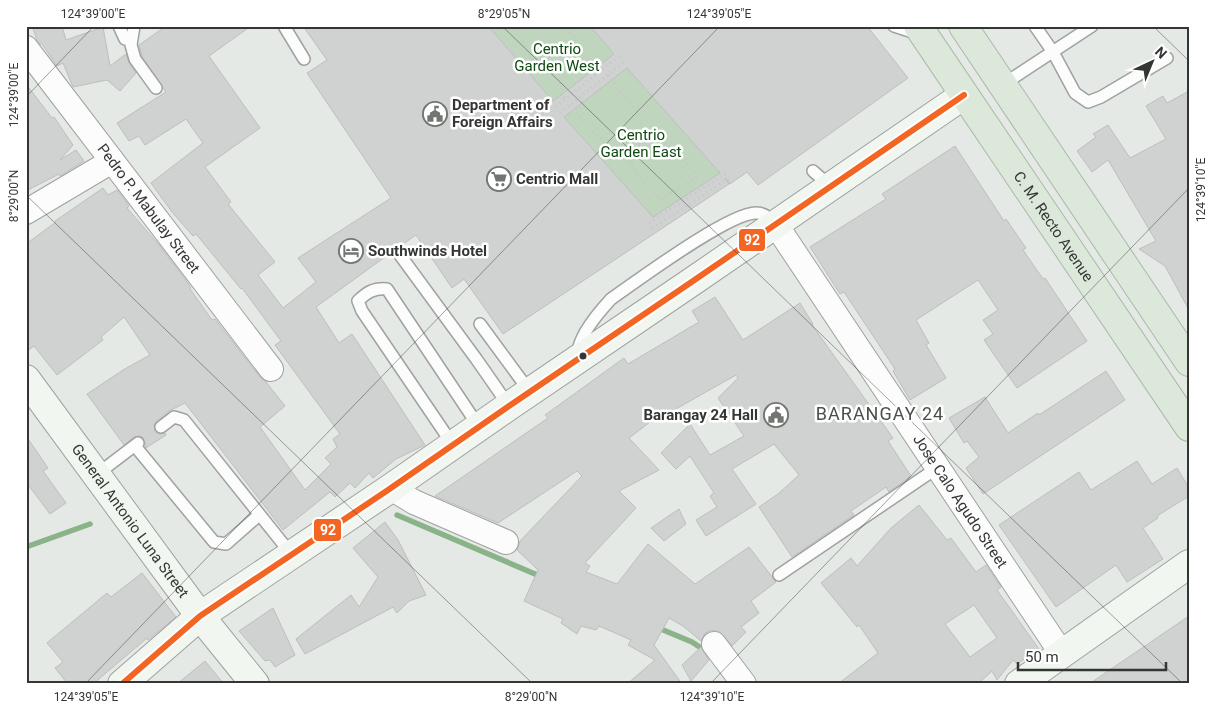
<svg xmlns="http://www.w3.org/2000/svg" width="1215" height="710" viewBox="0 0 1215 710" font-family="Roboto,sans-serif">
<rect width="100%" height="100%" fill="#e5e9e5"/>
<g fill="#bfd5be">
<path d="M 488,26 L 590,26 L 614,54 L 553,101 Z"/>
<path d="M 627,68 L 720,173 L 653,217 L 564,117 Z"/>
</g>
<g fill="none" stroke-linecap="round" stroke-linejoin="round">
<g stroke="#8bb389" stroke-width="5.5">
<path d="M 397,515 L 542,577"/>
<path d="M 26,547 L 90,524"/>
<path d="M 656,627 L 692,642 L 710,654"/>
</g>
</g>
<g fill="#d0d1d1" stroke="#bdbebe" fill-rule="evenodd">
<path d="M 32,26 L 62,26 L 66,40 L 103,27 L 110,66 L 126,54 L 129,63 L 136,73 L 120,91 L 107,80 L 73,87 L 63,63 L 57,66 L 42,44 L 40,44 L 37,40 Z"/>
<path d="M 166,26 L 251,26 L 209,56 L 260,128 L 205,167 L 231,202 L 228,204 L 275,262 L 258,275 L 283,308 L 316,282 L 298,258 L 391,198 L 307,73 L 327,60 L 303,26 L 488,26 L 553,101 L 614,54 L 590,26 L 867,26 L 908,78 L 758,185 L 747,172 L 730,184 L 725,178 L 729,184 L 503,334 L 464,279 L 452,288 L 416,235 L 396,249 L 316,307 L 339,343 L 352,334 L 425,445 L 396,459 L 373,478 L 369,473 L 355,488 L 350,483 L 335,497 L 330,492 L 283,530 L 185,403 L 169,411 L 154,424 L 155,432 L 159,434 L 165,433 L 166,435 L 146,448 L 144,439 L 140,436 L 134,437 L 124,445 L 87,394 L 123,370 L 150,355 L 124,317 L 101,337 L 103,340 L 57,375 L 34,346 L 26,352 L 26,244 L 56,222 L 55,221 L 103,188 L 108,195 L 117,190 L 129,206 L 127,208 L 159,245 L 185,279 L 191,288 L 190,289 L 212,320 L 215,319 L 260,377 L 266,382 L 285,406 L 260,427 L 305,490 L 331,464 L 325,458 L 337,447 L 333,439 L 340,434 L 275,345 L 281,341 L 242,288 L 241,289 L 196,234 L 193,236 L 172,212 L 151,183 L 203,143 L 186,119 L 145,145 L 139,136 L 129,141 L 117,123 L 166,92 L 142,56 L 139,45 ZM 627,68 L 720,173 L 653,217 L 564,117 Z"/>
<path d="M 26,84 L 52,118 L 54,117 L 73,145 L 60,160 L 76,150 L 84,161 L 60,176 L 59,174 L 26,191 Z"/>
<path d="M 1189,91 L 1189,310 L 1165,266 L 1139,249 L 1156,241 L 1108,160 L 1092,172 L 1077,151 L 1096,137 L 1093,134 L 1108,125 L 1130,158 L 1166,139 L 1146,106 L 1163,96 L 1167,103 Z"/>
<path d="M 955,146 L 1004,221 L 1006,219 L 1026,248 L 1023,250 L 1043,279 L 1045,278 L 1087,341 L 1017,388 L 984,340 L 993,334 L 983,320 L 998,310 L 978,280 L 916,320 L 929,343 L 926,345 L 946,378 L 910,400 L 893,371 L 895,369 L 844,292 L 840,294 L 810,247 L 886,199 L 882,194 Z"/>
<path d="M 715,297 L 743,340 L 800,303 L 813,324 L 812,325 L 893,438 L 888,441 L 911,476 L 889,492 L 886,487 L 851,511 L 854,515 L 792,557 L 759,507 L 778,494 L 799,475 L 774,444 L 732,469 L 756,504 L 706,536 L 696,520 L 717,507 L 710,496 L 714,493 L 690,456 L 676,469 L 661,453 L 690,424 L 710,455 L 744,436 L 718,398 L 738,378 L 736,375 L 660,418 L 658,416 L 629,438 L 659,470 L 619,491 L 636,508 L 585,563 L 590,566 L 586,572 L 617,584 L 648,544 L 695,584 L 749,547 L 776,582 L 751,601 L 759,613 L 741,627 L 746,632 L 732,646 L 720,632 L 713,630 L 705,633 L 701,641 L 683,626 L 669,618 L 654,645 L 682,684 L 627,684 L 655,660 L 628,645 L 631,640 L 599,626 L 596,630 L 581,626 L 577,634 L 561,623 L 563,619 L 524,601 L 538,570 L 517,550 L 520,541 L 582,476 L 577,471 L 498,523 L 435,496 L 548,418 L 545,415 L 624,358 L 628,364 L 699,322 L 692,311 Z"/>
<path d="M 1106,371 L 1125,400 L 983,494 L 966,468 L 979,457 L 967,441 L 964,443 L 949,418 L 985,397 L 1008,433 L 1038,413 L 1039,415 Z"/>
<path d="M 26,436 L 48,468 L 43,471 L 66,503 L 50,514 L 26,482 Z"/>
<path d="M 1137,461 L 1152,484 L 1177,468 L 1189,488 L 1189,496 L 1157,516 L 1158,518 L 1143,528 L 1163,559 L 1127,582 L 1116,565 L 1056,607 L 999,525 L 1079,472 L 1091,490 Z"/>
<path d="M 919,505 L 947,540 L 951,538 L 976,572 L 986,565 L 1001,587 L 997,590 L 1039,649 L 1017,664 L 1013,660 L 997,680 L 992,671 L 978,684 L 838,684 L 878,653 L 859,625 L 857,627 L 821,583 L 851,558 L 857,566 L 891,528 ZM 974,605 L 997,638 L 970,657 L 945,624 Z"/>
<path d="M 679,509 L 686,524 L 664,541 L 651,528 Z"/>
<path d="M 385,522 L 398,540 L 426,595 L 409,601 L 397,613 L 393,607 L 305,654 L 296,639 L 351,595 L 359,607 L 378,577 L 353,548 Z"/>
<path d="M 142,573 L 176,617 L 148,640 L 147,638 L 93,684 L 68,684 L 55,668 L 63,662 L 47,643 L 107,593 L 111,597 Z"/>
<path d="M 273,608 L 295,655 L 275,667 L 270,660 L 265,661 L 239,631 Z"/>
<path d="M 1189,616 L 1189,684 L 1089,684 Z"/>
<path d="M 701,647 L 709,660 L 691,681 L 682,665 Z"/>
<path d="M 205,661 L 224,684 L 177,684 Z"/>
</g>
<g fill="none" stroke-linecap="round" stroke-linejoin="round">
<defs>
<g id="lane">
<path d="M 119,26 L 125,39"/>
<path d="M 134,26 L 131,45 L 135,59 L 156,88"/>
<path d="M 284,26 L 304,59"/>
<path d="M 894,26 L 919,34"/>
<path d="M 1035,26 L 1053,52 L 1075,93 L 1088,102 L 1101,97 L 1167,58"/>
<path d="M 1002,85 L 1092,26"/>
<path d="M 813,171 L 831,187"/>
<path d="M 400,255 L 477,360 L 509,406"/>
<path d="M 480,324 L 530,392"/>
<path d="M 578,355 C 577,337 599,312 611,299 C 637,281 731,211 757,213 C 765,213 771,219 776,225"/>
<path d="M 161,427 L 174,417 L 184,420 L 292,555"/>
<path d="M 453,445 L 362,311 L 358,301 C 367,292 374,288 387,289 L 479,427"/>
<path d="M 135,446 L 214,542 L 226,544 L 259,515"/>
<path d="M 96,475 L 138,443"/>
<path d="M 779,575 L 937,468"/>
</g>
<g id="street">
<path id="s1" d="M 26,48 L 271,369"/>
<path d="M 26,212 L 112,161"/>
<path id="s2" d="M 776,225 L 1062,654"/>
<path d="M 391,488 L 414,502 L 506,542"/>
<path d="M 714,644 L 744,684"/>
</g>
<g id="secondary">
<path id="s3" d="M 26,379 L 200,616 L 255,684"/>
<path d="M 122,684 L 200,616 L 388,490 L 509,406 L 693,281 L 964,95"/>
<path d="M 1019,684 L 1189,564"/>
</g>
<g id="highway">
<path id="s4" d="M 918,26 L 1189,427"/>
<path d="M 963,26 L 1189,362"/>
</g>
</defs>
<use href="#lane" stroke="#9fa29f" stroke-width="14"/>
<use href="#street" stroke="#9fa29f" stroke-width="26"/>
<use href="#secondary" stroke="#9fa29f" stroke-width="30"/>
<use href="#highway" stroke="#aabaaa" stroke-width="30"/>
<g stroke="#c6c6c6" stroke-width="3" stroke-dasharray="1 4" stroke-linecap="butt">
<path d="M 510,26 C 513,31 519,35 523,40 C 526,44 526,50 529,54 C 542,75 571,83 580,54 L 576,39 L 563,26"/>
<path d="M 575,63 L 602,69"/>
<path d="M 560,73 L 560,84 L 565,99"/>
<path d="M 608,75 L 637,112 L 647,139"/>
<path d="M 570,105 C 589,130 605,146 632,163"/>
<path d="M 556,107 L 621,54"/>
<path d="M 560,113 L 627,60"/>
<path d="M 651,138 L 669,146 L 699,176 L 661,199 C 651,192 628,168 631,155 C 631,151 635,148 638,145 C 642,142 646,139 651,138 Z"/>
<path d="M 649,223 L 726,173"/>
<path d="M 652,228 L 730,178"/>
</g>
<use href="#lane" stroke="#fbfcfb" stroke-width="11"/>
<use href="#street" stroke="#fbfcfb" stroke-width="24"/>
<use href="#secondary" stroke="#f1f6f1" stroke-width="28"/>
<use href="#highway" stroke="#dbe8da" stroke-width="28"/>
<defs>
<path id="bus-1" d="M 122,684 L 200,616 L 388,490 L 509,406 L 693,281 L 964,95"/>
</defs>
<use href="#bus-1" stroke="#fff" stroke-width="10"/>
<use href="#bus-1" stroke="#f26522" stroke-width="6"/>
</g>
<path fill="none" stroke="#343633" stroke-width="1" stroke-opacity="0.45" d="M 502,26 L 1183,684M 1153,26 L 1189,61M 26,97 L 94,26M 26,195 L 533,684M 85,684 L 720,26M 710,684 L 1189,188"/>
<defs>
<symbol id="civic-ring" viewBox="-11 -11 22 22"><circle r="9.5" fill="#fff" stroke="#727571" stroke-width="1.5"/><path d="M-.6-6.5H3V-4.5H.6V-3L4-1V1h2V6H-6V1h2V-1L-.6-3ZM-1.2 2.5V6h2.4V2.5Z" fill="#727571"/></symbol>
<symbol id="supermarket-ring" viewBox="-11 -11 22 22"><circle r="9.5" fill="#fff" stroke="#727571" stroke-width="1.5"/><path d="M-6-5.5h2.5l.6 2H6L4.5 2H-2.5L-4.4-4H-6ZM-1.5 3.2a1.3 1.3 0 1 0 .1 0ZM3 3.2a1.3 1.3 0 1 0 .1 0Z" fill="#727571"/></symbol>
<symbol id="hotel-ring" viewBox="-11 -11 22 22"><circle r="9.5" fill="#fff" stroke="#727571" stroke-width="1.5"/><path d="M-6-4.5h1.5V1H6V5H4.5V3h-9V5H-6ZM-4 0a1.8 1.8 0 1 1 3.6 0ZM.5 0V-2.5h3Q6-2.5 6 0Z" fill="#727571"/></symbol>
</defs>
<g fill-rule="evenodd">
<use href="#civic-ring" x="421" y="100" width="28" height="28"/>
<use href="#supermarket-ring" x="485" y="165" width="28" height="28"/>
<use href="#hotel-ring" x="337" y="237" width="28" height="28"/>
<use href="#civic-ring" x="762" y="401" width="28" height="28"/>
</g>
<circle fill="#343633" stroke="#fff" stroke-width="2" cx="583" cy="356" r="4.5"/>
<g text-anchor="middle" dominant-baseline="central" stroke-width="5" stroke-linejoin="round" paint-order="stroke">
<g font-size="15" fill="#0e4a11" stroke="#fff">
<text x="557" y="49">Centrio<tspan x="557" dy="17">Garden West</tspan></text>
<text x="641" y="135">Centrio<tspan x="641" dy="17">Garden East</tspan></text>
</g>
<g font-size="15" font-weight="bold" fill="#343633" stroke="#fff" text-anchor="start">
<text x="452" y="105">Department of<tspan x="452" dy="17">Foreign Affairs</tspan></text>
<text x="516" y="179">Centrio Mall</text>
<text x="368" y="251">Southwinds Hotel</text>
<text x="758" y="415" text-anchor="end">Barangay 24 Hall</text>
</g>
<g font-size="15" fill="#343633" stroke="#fff">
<text stroke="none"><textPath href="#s1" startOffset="202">Pedro P. Mabulay Street</textPath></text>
<text stroke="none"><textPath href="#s4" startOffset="242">C. M. Recto Avenue</textPath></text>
<text stroke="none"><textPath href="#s2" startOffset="332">Jose Calo Agudo Street</textPath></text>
<text stroke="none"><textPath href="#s3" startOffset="176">General Antonio Luna Street</textPath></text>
</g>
<g font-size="18" letter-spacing="1" fill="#4b504a" stroke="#fff">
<text x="880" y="413">BARANGAY 24</text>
</g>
</g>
<g stroke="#fff" stroke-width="2">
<rect x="738" y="228" width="28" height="24" rx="5" fill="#f26522"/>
<rect x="313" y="518" width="29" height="24" rx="5" fill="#f26522"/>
</g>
<g font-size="14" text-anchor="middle" font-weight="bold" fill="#fff">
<text x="752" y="245">92</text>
<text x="328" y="535">92</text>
</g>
<rect width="1215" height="710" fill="none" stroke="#ffffff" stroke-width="55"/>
<g transform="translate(1152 62) rotate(44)" stroke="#ffffff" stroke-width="4" paint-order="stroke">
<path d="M0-4L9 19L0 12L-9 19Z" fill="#343633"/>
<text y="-8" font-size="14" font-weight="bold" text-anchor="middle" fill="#343633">N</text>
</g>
<path d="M1018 662v8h148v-8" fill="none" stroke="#343633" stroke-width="2.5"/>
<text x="1025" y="662" font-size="15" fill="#343633" stroke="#ffffff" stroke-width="4" paint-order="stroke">50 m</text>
<rect x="28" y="28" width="1160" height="654" fill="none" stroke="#343633" stroke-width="2"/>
<g font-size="12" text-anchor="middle" fill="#343633">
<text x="93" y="18">124°39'00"E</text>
<text x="504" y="18">8°29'05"N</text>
<text x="719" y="18">124°39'05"E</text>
<text transform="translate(14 95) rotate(-90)" y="4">124°39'00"E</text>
<text transform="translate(1201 190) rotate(-90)" y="4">124°39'10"E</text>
<text transform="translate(14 196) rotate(-90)" y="4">8°29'00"N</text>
<text x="86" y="701">124°39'05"E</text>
<text x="531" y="701">8°29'00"N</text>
<text x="712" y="701">124°39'10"E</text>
</g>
</svg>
